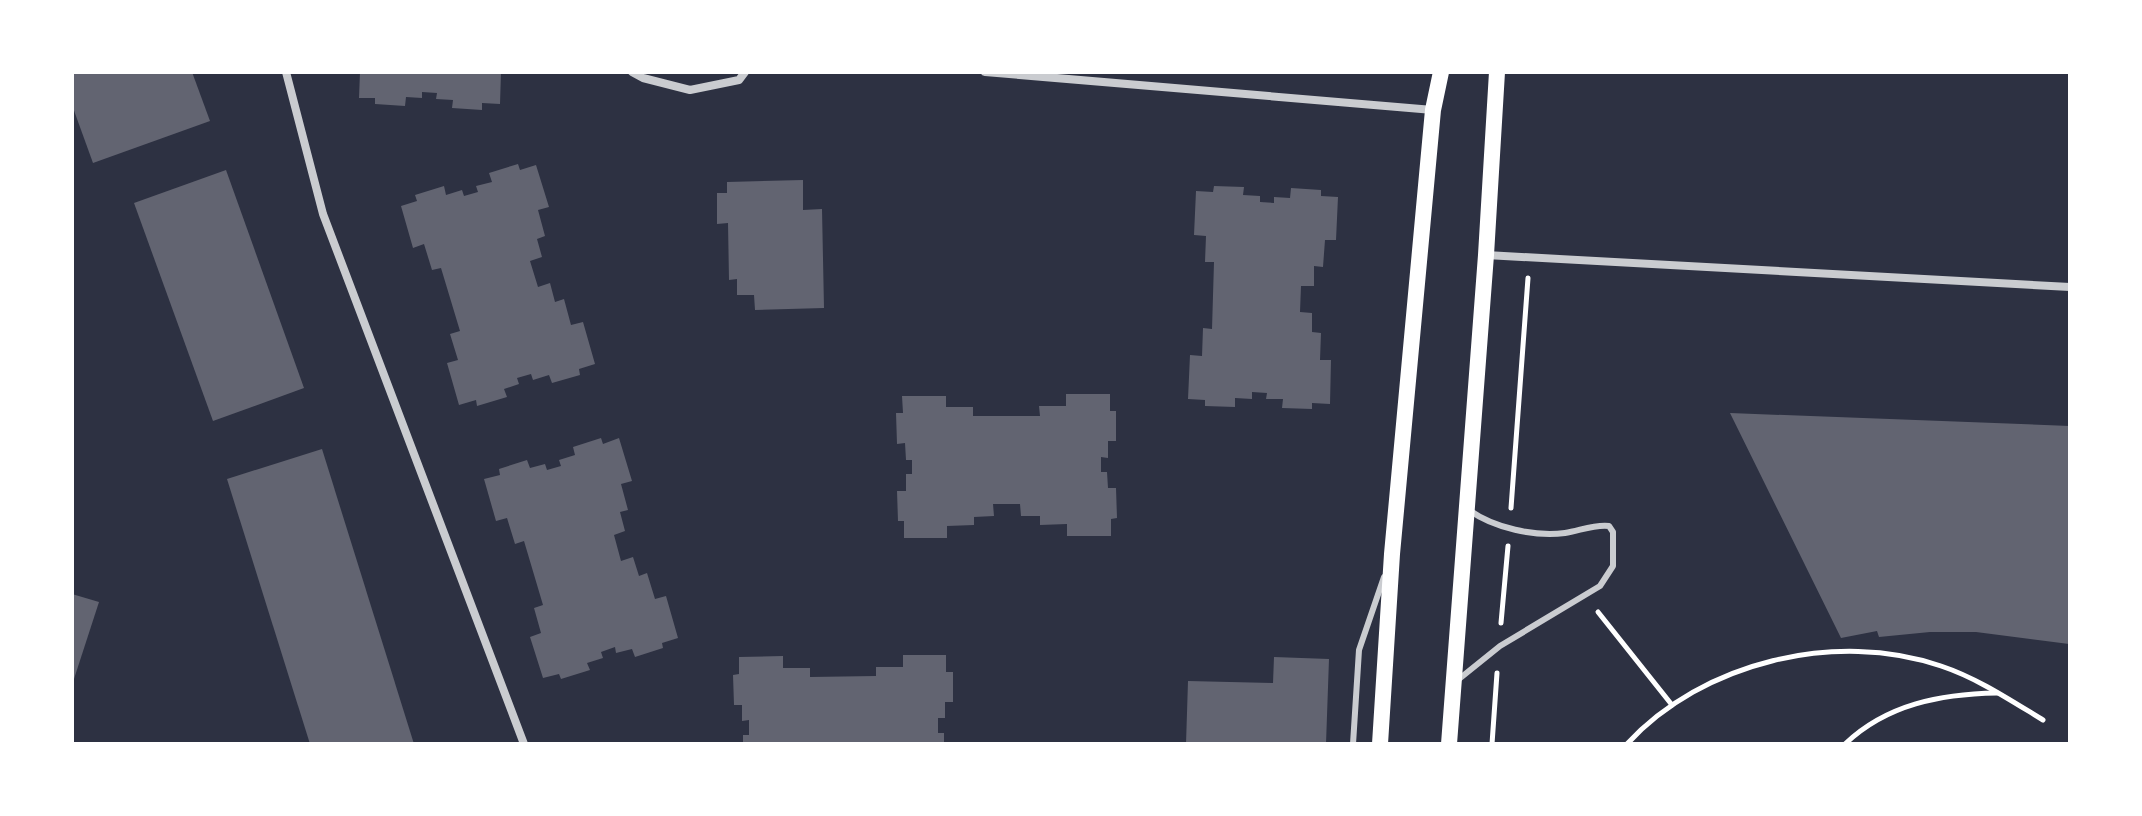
<svg xmlns="http://www.w3.org/2000/svg" width="2142" height="816" viewBox="0 0 2142 816" font-family="'DM Sans',sans-serif">
<rect width="100%" height="100%" fill="#2d3142"/>
<g fill="#626471">
<path d="M 72,72 L 192,72 L 210,121 L 93,163 L 72,105 Z"/>
<path d="M 360,72 L 501,72 L 500,104 L 482,103 L 482,110 L 452,108 L 453,100 L 436,99 L 437,93 L 422,92 L 422,98 L 406,97 L 405,106 L 375,104 L 375,98 L 359,98 Z"/>
<path d="M 518,164 L 520,170 L 536,165 L 549,207 L 538,210 L 545,236 L 537,239 L 542,257 L 530,261 L 538,287 L 550,283 L 555,302 L 564,299 L 571,325 L 583,322 L 595,364 L 579,369 L 580,375 L 552,383 L 549,375 L 533,380 L 531,374 L 517,378 L 519,384 L 504,389 L 507,397 L 477,406 L 476,400 L 459,405 L 447,363 L 458,360 L 450,334 L 460,331 L 441,268 L 432,270 L 424,244 L 413,248 L 401,206 L 417,201 L 415,195 L 444,186 L 446,195 L 462,190 L 464,196 L 478,192 L 476,186 L 492,182 L 489,173 Z"/>
<path d="M 226,170 L 304,388 L 213,421 L 134,203 Z"/>
<path d="M 803,180 L 803,210 L 822,209 L 824,308 L 755,310 L 754,295 L 737,295 L 737,279 L 729,280 L 728,223 L 717,224 L 717,193 L 727,193 L 727,182 Z"/>
<path d="M 1214,186 L 1244,187 L 1243,195 L 1260,196 L 1260,202 L 1274,203 L 1274,197 L 1290,198 L 1291,188 L 1321,190 L 1321,196 L 1338,197 L 1336,240 L 1325,240 L 1323,267 L 1314,266 L 1314,286 L 1301,286 L 1300,312 L 1312,313 L 1312,332 L 1321,333 L 1320,360 L 1331,360 L 1330,404 L 1312,403 L 1312,409 L 1282,408 L 1283,399 L 1266,399 L 1267,393 L 1252,392 L 1252,399 L 1235,398 L 1235,407 L 1205,406 L 1205,400 L 1188,399 L 1190,355 L 1202,356 L 1203,328 L 1212,329 L 1214,262 L 1205,262 L 1206,236 L 1194,235 L 1196,191 L 1213,192 Z"/>
<path d="M 1066,394 L 1110,394 L 1110,411 L 1116,411 L 1116,441 L 1108,441 L 1108,458 L 1101,457 L 1101,472 L 1107,472 L 1108,488 L 1116,488 L 1117,518 L 1111,519 L 1111,536 L 1067,536 L 1067,524 L 1040,525 L 1040,516 L 1021,516 L 1020,504 L 993,504 L 994,516 L 974,517 L 974,525 L 947,526 L 947,538 L 904,538 L 904,521 L 898,521 L 897,491 L 906,491 L 906,474 L 912,474 L 912,460 L 906,460 L 905,443 L 897,444 L 896,413 L 903,413 L 902,396 L 946,396 L 946,407 L 973,407 L 973,416 L 1040,416 L 1039,406 L 1066,406 Z"/>
<path d="M 1730,413 L 2070,426 L 2069,644 L 1976,632 L 1930,632 L 1879,637 L 1877,631 L 1841,638 Z"/>
<path d="M 601,438 L 603,444 L 619,438 L 632,481 L 621,484 L 628,510 L 620,512 L 625,531 L 614,535 L 621,561 L 633,557 L 639,576 L 647,573 L 655,599 L 666,596 L 678,638 L 662,643 L 663,648 L 635,657 L 632,649 L 616,653 L 615,647 L 601,652 L 603,658 L 587,663 L 590,670 L 561,679 L 559,674 L 543,678 L 530,637 L 541,633 L 534,608 L 543,605 L 524,541 L 515,544 L 507,518 L 496,521 L 484,479 L 500,475 L 499,469 L 527,460 L 530,468 L 545,464 L 547,470 L 561,466 L 559,460 L 575,455 L 573,447 Z"/>
<path d="M 322,449 L 414,744 L 310,744 L 227,479 Z"/>
<path d="M 72,594 L 99,602 L 73,682 L 72,682 Z"/>
<path d="M 903,655 L 946,655 L 946,672 L 953,672 L 953,702 L 945,702 L 945,718 L 938,718 L 938,733 L 944,733 L 944,744 L 743,744 L 743,735 L 749,735 L 749,720 L 742,721 L 742,705 L 734,705 L 733,675 L 739,674 L 739,657 L 783,656 L 783,668 L 810,668 L 810,677 L 876,676 L 876,667 L 903,667 Z"/>
<path d="M 1274,657 L 1329,659 L 1326,744 L 1186,744 L 1188,681 L 1273,683 Z"/>
</g>
<g fill="none" stroke-linecap="round" stroke-linejoin="round">
<g stroke="#fff" stroke-width="5">
<path d="M 1511,508 L 1528,278"/>
<path d="M 1598,612 L 1672,705"/>
<path d="M 1501,623 L 1508,546"/>
<path d="M 1492,744 L 1497,673"/>
<path d="M 1627,744 C 1702,662 1836,630 1941,666 C 1977,678 2010,700 2043,720"/>
<path d="M 1845,744 C 1887,704 1941,694 1997,693"/>
</g>
<g stroke="#caccd0" stroke-width="6">
<path d="M 1459,679 L 1500,646 L 1600,586 L 1613,566 L 1613,532 L 1609,526 C 1595,524 1579,531 1565,533 C 1535,537 1494,528 1469,510"/>
<path d="M 1353,744 L 1359,650 L 1384,577"/>
</g>
<g stroke="#caccd0" stroke-width="8">
<path d="M 286,72 L 323,214 L 524,744"/>
<path d="M 632,72 L 643,78 L 690,90 L 739,80 L 745,72"/>
<path d="M 985,72 L 1433,110"/>
<path d="M 1486,255 L 2070,287"/>
</g>
<g stroke="#fff" stroke-width="16">
<path d="M 1380,744 L 1392,554 L 1433,110 L 1441,72"/>
<path d="M 1449,744 L 1486,255 L 1497,72"/>
</g>
</g>
<rect width="2142" height="816" fill="none" stroke="#ffffff" stroke-width="148"/>
</svg>
